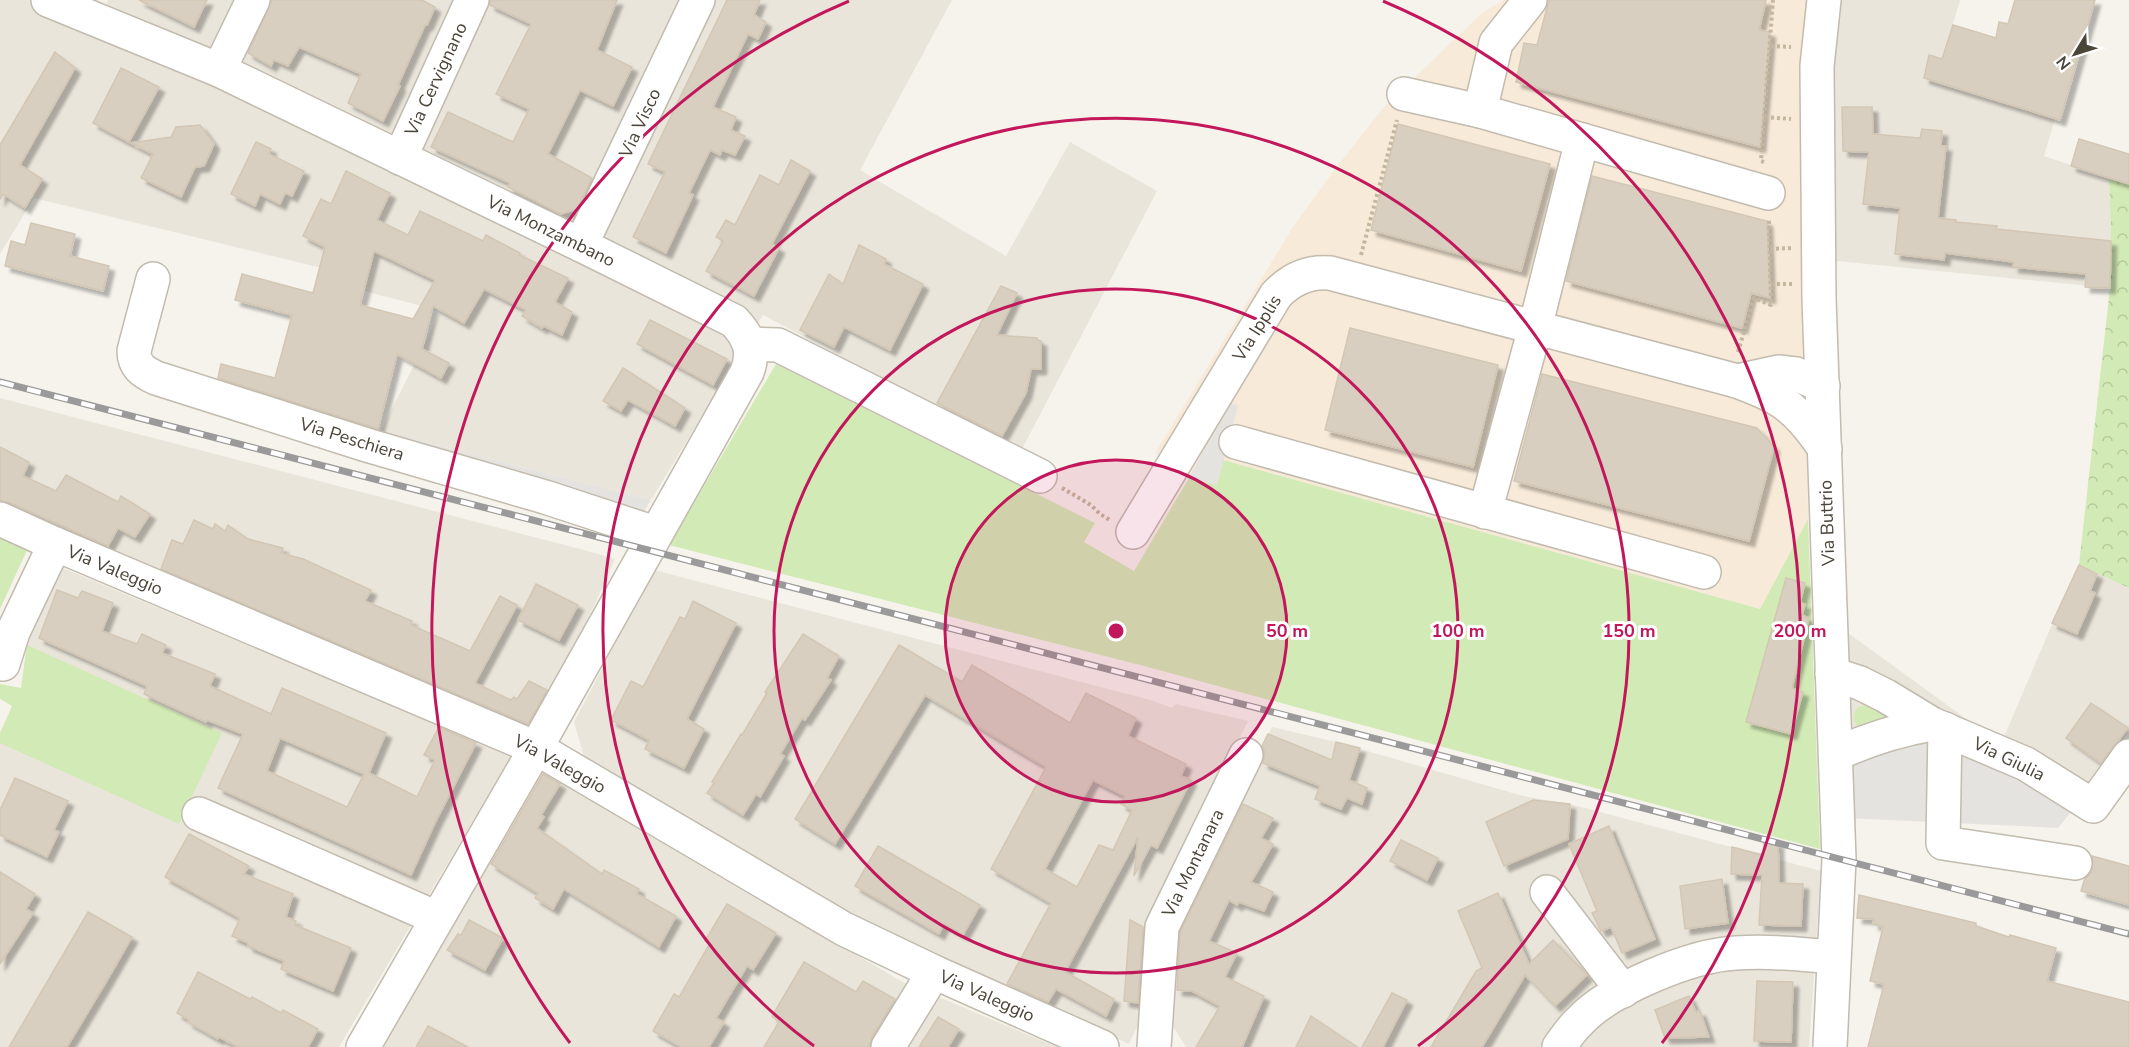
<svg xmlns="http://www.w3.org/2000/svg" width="2129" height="1047" viewBox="0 0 2129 1047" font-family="'Nunito Sans',sans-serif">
<defs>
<pattern id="forest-crowns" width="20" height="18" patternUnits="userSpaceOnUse" patternTransform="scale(1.5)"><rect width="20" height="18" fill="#d2eab5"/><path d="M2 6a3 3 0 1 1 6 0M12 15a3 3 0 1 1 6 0" fill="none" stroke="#b6ca9c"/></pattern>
<filter id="shadow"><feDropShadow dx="5.5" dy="5.5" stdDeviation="1.5" flood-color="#0004"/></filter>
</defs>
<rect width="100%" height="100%" fill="#f6f3ec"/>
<g fill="#eae5da">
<path d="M 0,0 L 97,0 L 106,4 L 108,0 L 952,0 L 860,170 L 1006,256 L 1070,142 L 1157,191 L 1021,451 L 763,315 L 651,500 L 381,431 L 441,311 L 364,291 L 367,279 L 34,198 L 0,254 Z"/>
<path d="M 1840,0 L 1960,0 L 1936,83 L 2055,119 L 2044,156 L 2109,178 L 2111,232 L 2110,288 L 1827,260 L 1830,57 Z"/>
<path d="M 0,398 L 584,550 L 615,559 L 550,703 L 531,739 L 104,552 L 0,502 Z"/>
<path d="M 2079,565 L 2129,588 L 2129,730 L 2106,770 L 2071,812 L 1994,762 L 1844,771 L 1836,626 L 1848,633 L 2001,744 L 2070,582 Z"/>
<path d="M 58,566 L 511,756 L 339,1047 L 0,1047 L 0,733 L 21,689 L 27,645 Z"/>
<path d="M 654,570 L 1154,701 L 1172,708 L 1176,704 L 1248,721 L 1156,909 L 1148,1004 L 1129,1044 L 1046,1007 L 855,917 L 585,760 L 574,722 Z"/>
<path d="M 1272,727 L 1336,742 L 1523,796 L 1570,804 L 1821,871 L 1809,1047 L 1186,1047 L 1172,1025 L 1169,932 Z"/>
<path d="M 538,768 L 901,981 L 1057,1047 L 378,1047 Z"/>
</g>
<path fill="#f7ead8" d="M 1504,0 L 1808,0 L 1803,258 L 1808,519 L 1760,609 L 1223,460 L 1217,485 L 1189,478 L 1155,453 L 1293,227 L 1335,169 L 1383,108 L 1481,14 Z"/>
<g fill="#d2eab5">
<path d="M 776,364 L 1095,523 L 1084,542 L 1134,571 L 1189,478 L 1217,485 L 1223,460 L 1760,609 L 1808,519 L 1820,849 L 1144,666 L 669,545 Z"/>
<path d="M 0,536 L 28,548 L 0,609 Z"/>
<path d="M 27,645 L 222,733 L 179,824 L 0,743 L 0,733 L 12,706 L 0,699 L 0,684 L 21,688 Z"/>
<path d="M 1866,705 L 1886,716 L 1887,720 L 1862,729 C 1853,724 1851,715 1858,707 Z"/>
</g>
<path fill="url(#forest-crowns)" d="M 2109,178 L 2129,184 L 2129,588 L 2079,565 L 2110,288 L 2111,232 Z"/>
<g fill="#e5e3e0">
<path d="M 1229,403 L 1238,406 L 1217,485 L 1189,478 Z"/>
<path d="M 381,431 L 651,500 L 640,518 L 378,439 Z"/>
<path d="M 1933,740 L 1994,762 L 2071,812 L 2058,828 L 1845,818 L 1844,771 L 1867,759 Z"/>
</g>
<g fill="#d8cfc1" stroke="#d3c7b4" stroke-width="1.5" fill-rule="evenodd" filter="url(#shadow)">
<path d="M 139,0 L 207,0 L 194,27 Z"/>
<path d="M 272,0 L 422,0 L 435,7 L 427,25 L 425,25 L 398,85 L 400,86 L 383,121 L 348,103 L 361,74 L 299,47 L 288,66 L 274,60 L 271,66 L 248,53 Z"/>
<path d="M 490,0 L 617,0 L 597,50 L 632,67 L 613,106 L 580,90 L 548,154 L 592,178 L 577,209 L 561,214 L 508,187 L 510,183 L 431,147 L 448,112 L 513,142 L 529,109 L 496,94 L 531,24 L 490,5 Z"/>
<path d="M 727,0 L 760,0 L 754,15 L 766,22 L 758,39 L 748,34 L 713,107 L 736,117 L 731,130 L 745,136 L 735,155 L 722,150 L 720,155 L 710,150 L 689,193 L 693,195 L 666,253 L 633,237 L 665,172 L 648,164 Z"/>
<path d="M 1549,0 L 1766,0 L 1759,30 L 1770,32 L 1760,147 L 1516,82 L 1524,43 L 1537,45 Z"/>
<path d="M 2015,0 L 2095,0 L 2060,120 L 1924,78 L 1929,55 L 1942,59 L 1953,25 L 1996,38 L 1999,22 L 2008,24 Z"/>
<path d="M 55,52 L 75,68 L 20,165 L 42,179 L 25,208 L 3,194 L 0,199 L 0,145 Z"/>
<path d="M 121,68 L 159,87 L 129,142 L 93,123 Z"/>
<path d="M 1842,107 L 1872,107 L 1873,134 L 1920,138 L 1922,129 L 1942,131 L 1941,146 L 1946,146 L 1938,218 L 1956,220 L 1956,222 L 1997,226 L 1996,229 L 2111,241 L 2110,288 L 2085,287 L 2086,274 L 2013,267 L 2014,262 L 1945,253 L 1944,260 L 1895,254 L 1900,208 L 1863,204 L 1869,152 L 1843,151 Z"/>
<path d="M 1398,124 L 1550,164 L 1521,271 L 1371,230 Z"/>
<path d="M 200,125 L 214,144 L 204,166 L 195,167 L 181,197 L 141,178 L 153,154 L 131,143 L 171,137 L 176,127 Z"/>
<path d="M 2079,139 L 2129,154 L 2129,184 L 2071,166 Z"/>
<path d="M 256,142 L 271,149 L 269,154 L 304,171 L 292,196 L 285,193 L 280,204 L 260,194 L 255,206 L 231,194 Z"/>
<path d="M 791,160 L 810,171 L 772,244 L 779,248 L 754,296 L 706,271 L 723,241 L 716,237 L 726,220 L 735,225 L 760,175 L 779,185 Z"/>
<path d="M 346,171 L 390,193 L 377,220 L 408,235 L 420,211 L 483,241 L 486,235 L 520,253 L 519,255 L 568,278 L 555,302 L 572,312 L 562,335 L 544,326 L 542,328 L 522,316 L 526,310 L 484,289 L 464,323 L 433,306 L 422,349 L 449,363 L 441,378 L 397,354 L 378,429 L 218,378 L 221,364 L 275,378 L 292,315 L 235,300 L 242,274 L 313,293 L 325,247 L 303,236 L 321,199 L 331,204 ZM 374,251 L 435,280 L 413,319 L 360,305 Z"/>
<path d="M 1592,176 L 1767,221 L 1770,298 L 1751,293 L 1742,328 L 1566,281 Z"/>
<path d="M 31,223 L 75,234 L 70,256 L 109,266 L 103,291 L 5,266 L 11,241 L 25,245 Z"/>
<path d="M 859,245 L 886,259 L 884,264 L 923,284 L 890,350 L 844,327 L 834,347 L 800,330 L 829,274 L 843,284 Z"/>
<path d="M 1001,286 L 1017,293 L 997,335 L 1037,338 L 1037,340 L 1041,341 L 1041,369 L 1031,369 L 1026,393 L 1002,436 L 937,403 Z"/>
<path d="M 650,320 L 727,359 L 713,385 L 637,344 Z"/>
<path d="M 1350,328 L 1498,365 L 1473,467 L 1325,430 Z"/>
<path d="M 623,368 L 685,408 L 675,426 L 628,400 L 621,411 L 603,401 Z"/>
<path d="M 1542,374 L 1757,428 L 1774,447 L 1749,541 L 1514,481 Z"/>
<path d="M 0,447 L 29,462 L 23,476 L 56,491 L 66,475 L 118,502 L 121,496 L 150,514 L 135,537 L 118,528 L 108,546 L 8,502 L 0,501 Z"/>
<path d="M 194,520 L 213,529 L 215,524 L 225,531 L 228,525 L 248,539 L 283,548 L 281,553 L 303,559 L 371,590 L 365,601 L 412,621 L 411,625 L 470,651 L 500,596 L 517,605 L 475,683 L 511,700 L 514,697 L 517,699 L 529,681 L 547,690 L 528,724 L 161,569 L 172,540 L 183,544 Z"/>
<path d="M 2079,565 L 2097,574 L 2090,591 L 2095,593 L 2077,634 L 2052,623 Z"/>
<path d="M 1786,578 L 1805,583 L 1800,603 L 1805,604 L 1802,615 L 1809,618 L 1792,688 L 1803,692 L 1791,734 L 1746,722 Z"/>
<path d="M 536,584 L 578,605 L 559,640 L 518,620 Z"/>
<path d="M 57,590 L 78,598 L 82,591 L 113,603 L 102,631 L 137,644 L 142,634 L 166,645 L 162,653 L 215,674 L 210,686 L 271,714 L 282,688 L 386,733 L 369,773 L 417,797 L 435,760 L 424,755 L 439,727 L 476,743 L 435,823 L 411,875 L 218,788 L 243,734 L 207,720 L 206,722 L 144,694 L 147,686 L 39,638 ZM 280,738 L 364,774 L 347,807 L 267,771 Z"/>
<path d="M 693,601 L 736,623 L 687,719 L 704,729 L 684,768 L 645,749 L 649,740 L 611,720 L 631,681 L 643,687 L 680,617 L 685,619 Z"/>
<path d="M 803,634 L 839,656 L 827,678 L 831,680 L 805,720 L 802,718 L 780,754 L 784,756 L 760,797 L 756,794 L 743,815 L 707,793 L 714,783 L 712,782 L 741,734 L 742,735 L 767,693 L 765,692 Z"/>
<path d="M 899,645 L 962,682 L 972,665 L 1070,723 L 1086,693 L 1136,718 L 1128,736 L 1186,764 L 1181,776 L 1191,780 L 1157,848 L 1151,845 L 1134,876 L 1138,837 L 1065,972 L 1114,999 L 1106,1016 L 1056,989 L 1048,1002 L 1007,984 L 1051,903 L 991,869 L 1046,767 L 925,695 L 835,844 L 795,819 ZM 1093,780 L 1125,796 L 1121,804 L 1132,810 L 1113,850 L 1099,845 L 1077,887 L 1045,869 Z"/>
<path d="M 2091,703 L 2128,728 L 2101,763 L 2066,738 Z"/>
<path d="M 1268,734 L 1332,760 L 1336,742 L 1360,748 L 1349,780 L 1367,788 L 1362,804 L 1347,798 L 1341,809 L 1315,799 L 1320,786 L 1263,763 L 1265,754 L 1262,746 Z"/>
<path d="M 543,774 L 560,784 L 541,815 L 544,817 L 537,828 L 602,874 L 604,870 L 639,889 L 637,894 L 676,916 L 659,947 L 564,889 L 553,909 L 535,898 L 538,893 L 491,864 Z"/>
<path d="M 15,778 L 68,801 L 54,830 L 59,832 L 47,857 L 0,835 L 0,810 Z"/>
<path d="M 1533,800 L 1570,804 L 1568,839 L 1504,866 L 1486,822 Z"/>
<path d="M 1243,804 L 1273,818 L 1261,838 L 1273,844 L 1251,882 L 1273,892 L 1264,911 L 1239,902 L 1237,905 L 1229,900 L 1209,941 L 1237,953 L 1225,977 L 1264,996 L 1242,1047 L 1196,1047 L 1220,1006 L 1192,991 L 1177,990 L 1180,932 Z"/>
<path d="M 1609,826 L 1655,939 L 1622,953 L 1611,927 L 1601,931 L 1592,913 L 1597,911 L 1569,844 Z"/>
<path d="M 189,834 L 249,866 L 244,874 L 293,894 L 286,917 L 296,921 L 295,925 L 351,948 L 333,991 L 281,969 L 284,961 L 248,946 L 248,943 L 232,936 L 240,918 L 165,877 Z"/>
<path d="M 1401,840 L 1438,858 L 1427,880 L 1390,861 Z"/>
<path d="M 1764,841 L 1778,842 L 1779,883 L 1803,884 L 1801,926 L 1759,925 L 1762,875 L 1731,874 L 1732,847 L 1763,855 Z"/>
<path d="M 878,846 L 980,905 L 963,935 L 944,924 L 939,934 L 855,886 Z"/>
<path d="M 2092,856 L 2129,866 L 2129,905 L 2081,891 L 2085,878 L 2090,874 L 2093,866 Z"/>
<path d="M 0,872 L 35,894 L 26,909 L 33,913 L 0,964 Z"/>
<path d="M 1722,879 L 1728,923 L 1685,929 L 1680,886 Z"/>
<path d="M 1498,893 L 1529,964 L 1553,940 L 1587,975 L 1555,1006 L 1525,975 L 1482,1047 L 1431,1047 L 1476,971 L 1482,968 L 1458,911 Z"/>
<path d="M 1859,895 L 1976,923 L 1976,926 L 2009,937 L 2010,935 L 2056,948 L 2047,981 L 2129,1002 L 2129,1047 L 1868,1047 L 1884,984 L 1870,981 L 1883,927 L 1873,924 L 1874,919 L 1857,918 Z"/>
<path d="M 727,904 L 776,933 L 753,970 L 747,966 L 716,1018 L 724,1022 L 709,1047 L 681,1047 L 653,1031 L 674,994 L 679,997 L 710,943 L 705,941 Z"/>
<path d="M 88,912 L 132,937 L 106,982 L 67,1047 L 9,1047 Z"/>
<path d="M 469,920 L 503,938 L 485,970 L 447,950 L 458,934 L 461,935 Z"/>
<path d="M 1130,920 L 1143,927 L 1138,1003 L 1124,1001 Z"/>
<path d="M 804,962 L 856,992 L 863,981 L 895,999 L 872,1037 L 869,1047 L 764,1047 L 779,1022 L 772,1016 Z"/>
<path d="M 198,972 L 250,999 L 252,997 L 281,1013 L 283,1010 L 318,1029 L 308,1047 L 238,1047 L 219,1037 L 218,1039 L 188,1022 L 189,1020 L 177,1013 Z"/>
<path d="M 1757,981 L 1793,982 L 1791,1042 L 1754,1041 Z"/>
<path d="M 1392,993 L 1407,1000 L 1383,1047 L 1362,1047 Z"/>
<path d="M 1689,996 L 1696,1012 L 1700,1011 L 1709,1037 L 1665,1038 L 1655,1010 Z"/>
<path d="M 1311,1016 L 1357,1047 L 1296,1047 Z"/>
<path d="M 938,1017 L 959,1029 L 948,1047 L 919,1047 Z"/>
<path d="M 428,1026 L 468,1047 L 416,1047 Z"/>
</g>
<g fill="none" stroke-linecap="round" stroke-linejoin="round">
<defs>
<g id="minor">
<path d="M 48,0 L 219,70 L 581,245 L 734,321 C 749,337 755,351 747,372 L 536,748 L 363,1047"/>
<path d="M 1824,0 L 1817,66 L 1819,299 L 1839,859 L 1830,1047"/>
<path d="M 219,70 L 253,0"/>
<path d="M 1404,94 L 1480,111 L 1768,193"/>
<path d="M 1480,111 L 1496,43 L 1530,0"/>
<path d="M 400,158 L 472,0"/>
<path d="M 581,245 L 698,0"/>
<path d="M 153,279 L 134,351 C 134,366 143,372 156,378 L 370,446 L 545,497 L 655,533"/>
<path d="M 751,344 L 778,345 L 1040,476"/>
<path d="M 1737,381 L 1778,372 L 1796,374 L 1823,386"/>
<path d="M 1236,442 L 1704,572"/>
<path d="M 1485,512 L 1535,328 L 1582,140"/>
<path d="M 0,519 L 55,544 L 536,748 L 844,929 L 934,972 L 1102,1047"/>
<path d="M 1133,532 L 1276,295 C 1291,279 1308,271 1330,273 L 1737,381 C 1750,386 1764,391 1776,398 C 1797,410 1812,430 1825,449"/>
<path d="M 3,664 L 13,632 L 55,544"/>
<path d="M 1832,674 L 1860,683 L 1886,696 L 1932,724 L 2026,764 L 2093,806 L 2129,756"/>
<path d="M 1945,729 L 1943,843 L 2075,863"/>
<path d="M 1836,754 C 1867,740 1897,730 1932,724"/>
<path d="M 199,814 L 437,918"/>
<path d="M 1547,892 L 1623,991"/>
<path d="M 888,1047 L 934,972"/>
<path d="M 1154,1047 L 1162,927 L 1246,755"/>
<path d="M 1559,1047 C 1565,1039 1571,1029 1579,1022 C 1609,989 1692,955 1736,953 C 1769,951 1801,954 1833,957"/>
</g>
</defs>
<use href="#minor" stroke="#c2bbae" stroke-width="36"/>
<g stroke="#c4b79f" stroke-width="4" stroke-dasharray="3 3" stroke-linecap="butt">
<path d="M 1771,46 L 1791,47"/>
<path d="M 1765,117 L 1791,119"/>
<path d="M 1764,162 L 1761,161 L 1773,0"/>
<path d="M 1770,249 L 1793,248"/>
<path d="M 1361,255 L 1397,120"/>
<path d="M 1771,284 L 1794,284"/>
<path d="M 1738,352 L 1754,298 L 1771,305 L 1769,220"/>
<path d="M 1062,488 L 1091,505 L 1100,514 L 1110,520"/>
</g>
<use href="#minor" stroke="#fff" stroke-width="33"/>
<defs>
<path id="rail" d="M 0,382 L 2129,934"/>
</defs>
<use href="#rail" stroke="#9a9a9a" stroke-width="7"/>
<use href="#rail" stroke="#fff" stroke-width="4.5" stroke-dasharray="14" stroke-linecap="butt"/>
</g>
<circle cx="1116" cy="631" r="171" fill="#c2185b" fill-opacity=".12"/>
<g fill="none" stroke="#c2185b" stroke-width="3">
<circle cx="1116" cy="631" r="171"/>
<circle cx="1116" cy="631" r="342"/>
<path d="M814 1046A513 513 0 1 1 1418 1046"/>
<path d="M570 1043A684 684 0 0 1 849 1M1383 1A684 684 0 0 1 1662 1043"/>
</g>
<g text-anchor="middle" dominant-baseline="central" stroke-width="6" stroke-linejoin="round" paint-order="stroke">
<g font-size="18" fill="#4b4439" stroke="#fff">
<text transform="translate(436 79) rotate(-65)">Via Cervignano</text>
<text transform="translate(640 123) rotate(-65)">Via Visco</text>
<text transform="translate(551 231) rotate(26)">Via Monzambano</text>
<text transform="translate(1257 328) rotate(-58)">Via Ipplis</text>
<text transform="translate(352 439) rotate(17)">Via Peschiera</text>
<text transform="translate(1827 523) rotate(-92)">Via Buttrio</text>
<text transform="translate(115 570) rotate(23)">Via Valeggio</text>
<text transform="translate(2009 759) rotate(26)">Via Giulia</text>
<text transform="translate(560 764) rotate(29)">Via Valeggio</text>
<text transform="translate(1193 863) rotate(-64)">Via Montanara</text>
<text transform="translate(987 996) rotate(24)">Via Valeggio</text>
</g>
</g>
<circle cx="1116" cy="631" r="9" fill="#c2185b" stroke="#fff" stroke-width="3"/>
<g font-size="18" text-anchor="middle" font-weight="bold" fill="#c2185b" stroke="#fff" stroke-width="6" stroke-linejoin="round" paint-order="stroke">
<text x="1287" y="637">50 m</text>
<text x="1458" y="637">100 m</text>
<text x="1629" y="637">150 m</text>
<text x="1800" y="637">200 m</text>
</g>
<g transform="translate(2075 54) rotate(232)" stroke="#ffffff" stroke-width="4.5" paint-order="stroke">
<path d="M0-4.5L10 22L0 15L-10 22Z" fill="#4b4439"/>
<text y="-9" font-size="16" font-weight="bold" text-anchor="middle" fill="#4b4439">N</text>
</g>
</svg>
